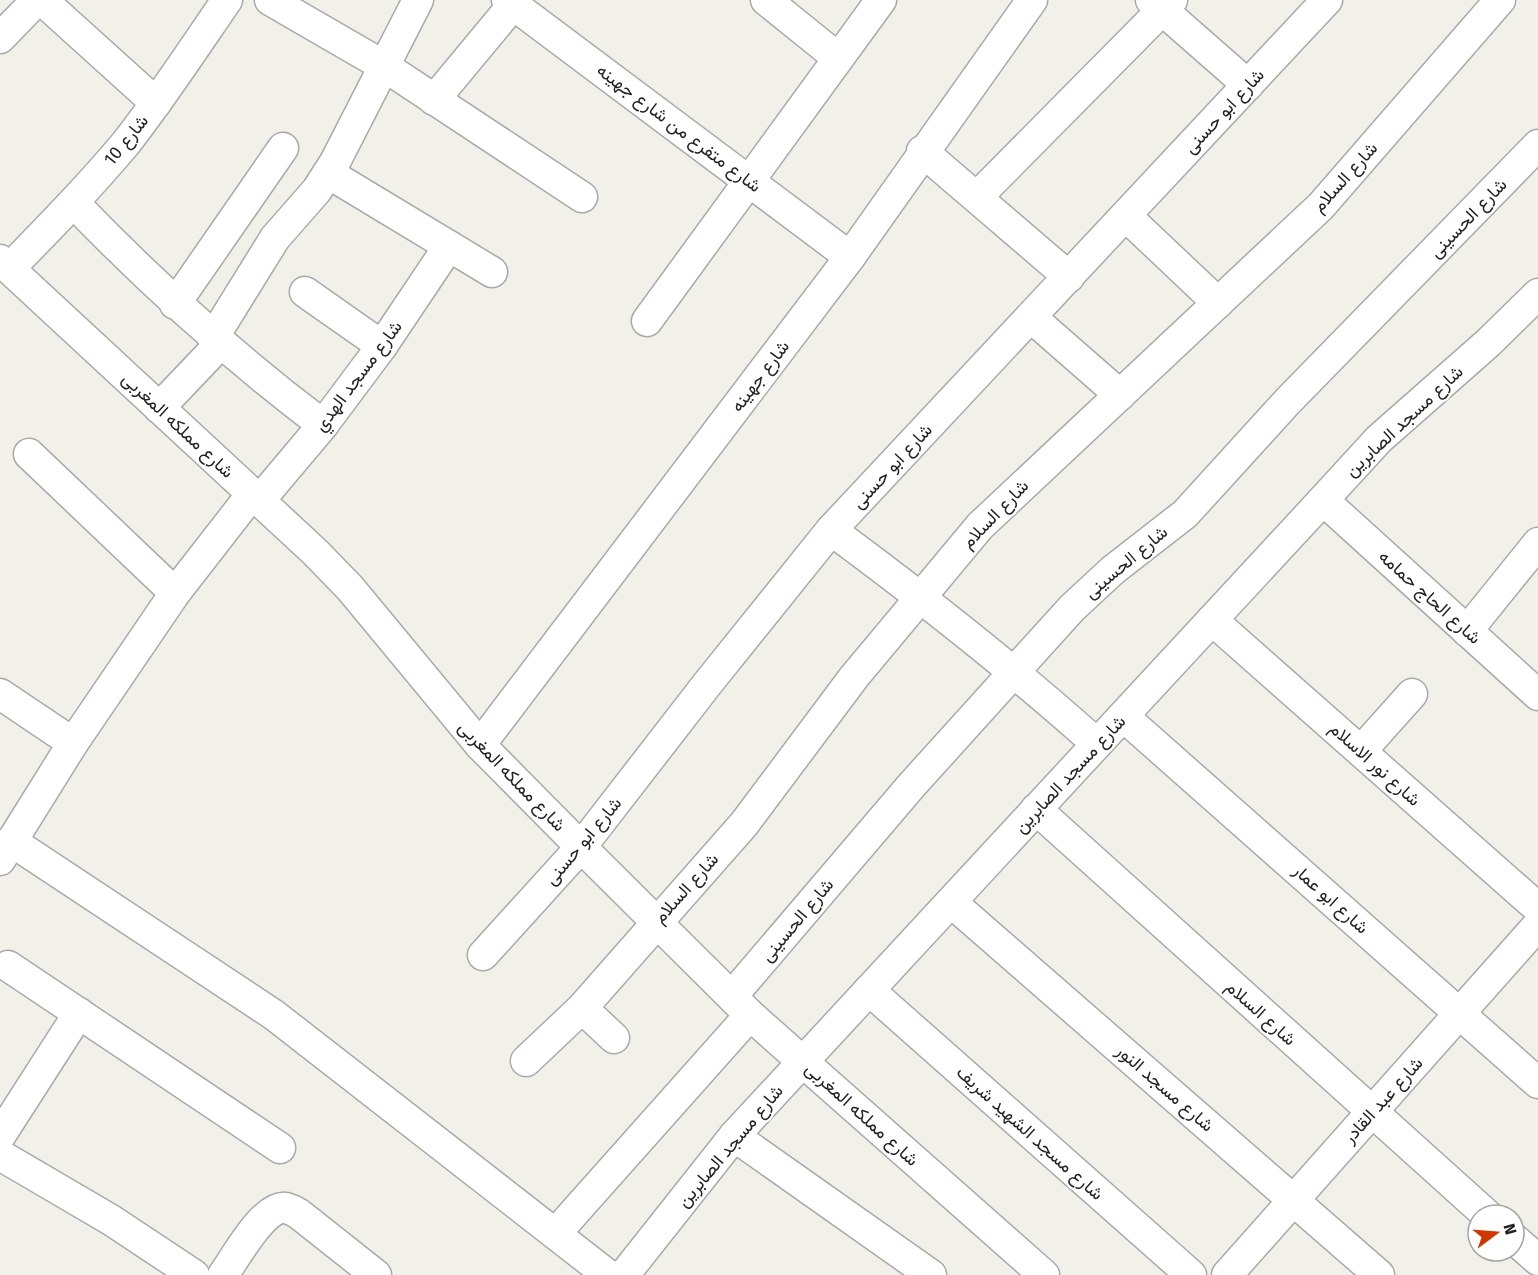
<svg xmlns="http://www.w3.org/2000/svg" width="1538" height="1275" viewBox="0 0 1538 1275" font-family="'Fira Sans',Vazirmatn,sans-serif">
<rect width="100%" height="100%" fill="#f2f1e9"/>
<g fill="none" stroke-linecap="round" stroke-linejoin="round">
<defs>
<g id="minor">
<path d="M 42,0 L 156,103"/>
<path d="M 270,0 L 384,66 L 582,197"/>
<path d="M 507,0 L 850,257"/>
<path d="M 766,0 L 838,58"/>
<path d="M 1151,0 L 1248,85"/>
<path d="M 0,38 L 37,0"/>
<path d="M 434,100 L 517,0"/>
<path d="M 922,151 L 1069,277"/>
<path d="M 328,173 L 492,272"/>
<path d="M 977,197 L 1172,0"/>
<path d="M 74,203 C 152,284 233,357 323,425"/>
<path d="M 1126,216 L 1218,303"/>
<path d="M 0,260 L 315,552 L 350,588 L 480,745 L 581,847 L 750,1015 L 1044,1275"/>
<path d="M 10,268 C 50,227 89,187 126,143 C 162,97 194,48 227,0"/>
<path d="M 305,292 L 382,346"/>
<path d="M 175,304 L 283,148"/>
<path d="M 1032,318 L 1120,395"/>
<path d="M 647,321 L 881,0"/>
<path d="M 213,338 L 275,238 L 317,190 L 335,162 L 418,0"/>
<path d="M 159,408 L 220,344"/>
<path d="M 29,454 L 175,593"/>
<path d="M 1323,500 L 1538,695"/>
<path d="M 259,501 L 323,425 L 382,346 L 449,246"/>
<path d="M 831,530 C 923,598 1012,668 1097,744"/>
<path d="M 1212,620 L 1538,908"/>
<path d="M 1467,631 L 1538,543"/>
<path d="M 0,694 L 73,743"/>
<path d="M 1123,716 L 1538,1083"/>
<path d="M 480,745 L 850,257 L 1032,0"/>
<path d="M 1361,751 L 1412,694"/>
<path d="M 1036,809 L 1487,1215"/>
<path d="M 11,841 L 274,1015 L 608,1275"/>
<path d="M 0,860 L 73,743 L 175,593 L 252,494"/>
<path d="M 951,902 L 1379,1275"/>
<path d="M 483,955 L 581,847 L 708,683 L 831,530 L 1327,0"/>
<path d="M 8,966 L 280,1148"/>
<path d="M 869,990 L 1191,1275"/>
<path d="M 732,996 L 911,786 L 1072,608 L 1113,570 L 1185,514 L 1287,402 L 1538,145"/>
<path d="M 582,1008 L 614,1038"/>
<path d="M 526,1061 L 582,1008 L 744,824 L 854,677 L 980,526 L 1321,206 L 1500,0"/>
<path d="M 0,1136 L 79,1013"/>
<path d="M 734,1136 L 931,1275"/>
<path d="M 0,1155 L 111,1220 L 194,1275"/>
<path d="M 556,1233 L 750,1015"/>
<path d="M 1514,1239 L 1538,1260"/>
<path d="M 223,1275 C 235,1259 264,1204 286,1208 C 290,1209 296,1212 299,1214 L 376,1275"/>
<path d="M 624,1275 L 734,1136 L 1323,500 L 1379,439 L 1488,343 L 1538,294"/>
<path d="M 1227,1275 L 1538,925"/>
</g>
</defs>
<use href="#minor" stroke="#a9a9a9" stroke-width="33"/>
<use href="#minor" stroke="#fff" stroke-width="30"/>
</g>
<g text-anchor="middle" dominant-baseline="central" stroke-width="4.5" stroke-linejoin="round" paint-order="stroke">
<g font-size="18" fill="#222" stroke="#fff">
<text transform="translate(1224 111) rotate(-47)">شارع ابو حسنى</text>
<text transform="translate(679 128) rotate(37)">شارع متفرع من شارع جهينه</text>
<text transform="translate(126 140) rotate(-51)">شارع 10</text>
<text transform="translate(1345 177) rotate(-48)">شارع السلام</text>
<text transform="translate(1468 218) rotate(-46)">شارع الحسينى</text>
<text transform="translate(358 376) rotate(-53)">شارع مسجد الهدي</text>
<text transform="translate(760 376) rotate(-53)">شارع جهينه</text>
<text transform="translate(1404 421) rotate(-43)">شارع مسجد الصابرين</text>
<text transform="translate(178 425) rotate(43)">شارع مملكه المغربى</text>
<text transform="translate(892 466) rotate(-47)">شارع ابو حسنى</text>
<text transform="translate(995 514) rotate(-46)">شارع السلام</text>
<text transform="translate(1126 562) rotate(-40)">شارع الحسينى</text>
<text transform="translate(1430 597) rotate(42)">شارع الحاج حمامه</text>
<text transform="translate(1375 764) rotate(42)">شارع نور الاسلام</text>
<text transform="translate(1070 774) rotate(-47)">شارع مسجد الصابرين</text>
<text transform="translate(512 776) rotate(46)">شارع مملكه المغربى</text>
<text transform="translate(583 841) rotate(-50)">شارع ابو حسنى</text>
<text transform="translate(686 888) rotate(-48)">شارع السلام</text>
<text transform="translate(1331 899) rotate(42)">شارع ابو عمار</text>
<text transform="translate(797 920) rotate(-50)">شارع الحسينى</text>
<text transform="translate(1261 1013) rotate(42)">شارع السلام</text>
<text transform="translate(1165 1088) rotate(41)">شارع مسجد النور</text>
<text transform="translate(1383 1100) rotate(-48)">شارع عبد القادر</text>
<text transform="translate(862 1114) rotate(42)">شارع مملكه المغربى</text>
<text transform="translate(1030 1133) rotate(42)">شارع مسجد الشهيد شريف</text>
<text transform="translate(730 1146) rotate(-50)">شارع مسجد الصابرين</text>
</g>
</g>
<g transform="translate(1496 1233) rotate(74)"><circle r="28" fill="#ffffff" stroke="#a7a7a7" stroke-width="1.5"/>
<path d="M0-4.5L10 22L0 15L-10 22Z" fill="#d13602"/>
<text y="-9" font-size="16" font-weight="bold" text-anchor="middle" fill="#222222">N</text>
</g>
</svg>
